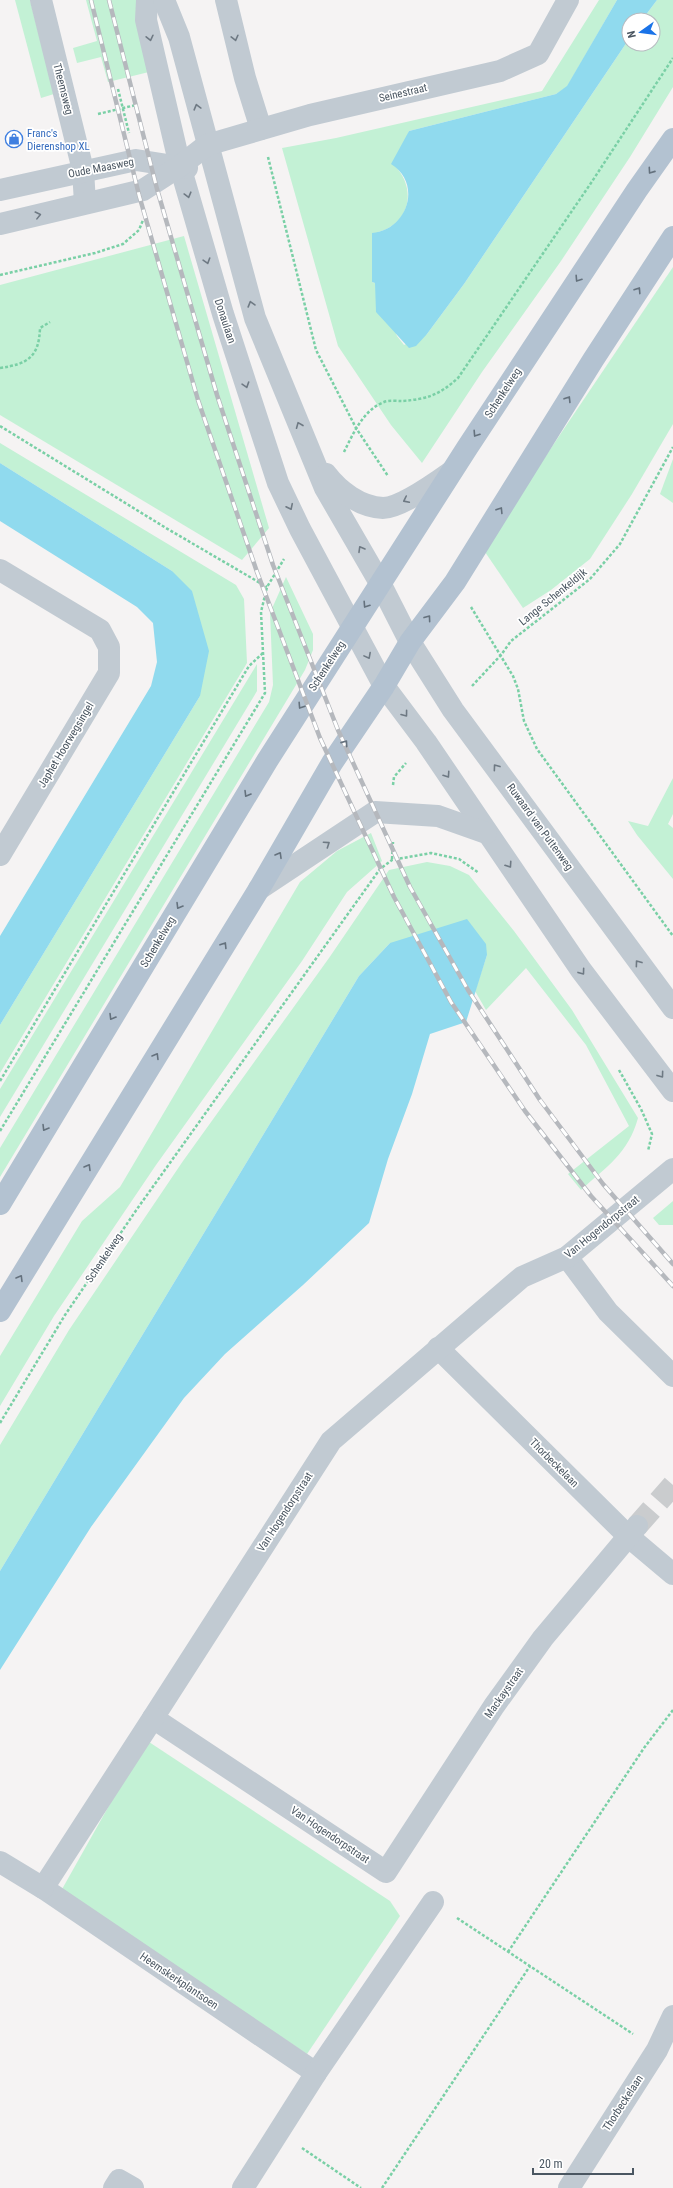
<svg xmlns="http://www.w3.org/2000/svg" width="673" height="2188" viewBox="0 0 673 2188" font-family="'Roboto Condensed',sans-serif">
<rect width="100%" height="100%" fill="#f5f3f3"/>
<g fill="#c3f1d5">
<path d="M 15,0 L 30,0 L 54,94 L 41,98 Z"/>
<path d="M 86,0 L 137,0 L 149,72 L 108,82 L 101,57 L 77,63 L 73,48 L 97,41 Z"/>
<path d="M 599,0 L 617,0 L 567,87 L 556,94 L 409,131 L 395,166 C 417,189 410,224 378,232 L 372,282 L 375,283 L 397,336 L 404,345 L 427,334 L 464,284 L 629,39 L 629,44 L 653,44 L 653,20 L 642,20 L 657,0 L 673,0 L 673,87 L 630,157 L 561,261 L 482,372 L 422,463 L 391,425 L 338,346 L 282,148 L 336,138 L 542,91 Z"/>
<path d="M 184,236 L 269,528 L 242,560 L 0,415 L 0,285 Z"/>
<path d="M 673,267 L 673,424 L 632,494 L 590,559 L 551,590 L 523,608 L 483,549 Z"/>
<path d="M 0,443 L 236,585 L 244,599 L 247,663 L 0,1073 L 0,1025 L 200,696 L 172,571 L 0,463 Z"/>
<path d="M 673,459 L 673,503 L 660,494 Z"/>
<path d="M 286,577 L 313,634 L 313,650 L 305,670 L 0,1177 L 0,1148 L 269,702 L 273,685 L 270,613 Z"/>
<path d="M 257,664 L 257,691 L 0,1117 L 0,1089 Z"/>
<path d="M 673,778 L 673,814 L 668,824 L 673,828 L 673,879 L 637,835 L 628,821 L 648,826 Z"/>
<path d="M 371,833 L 382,861 L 347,892 L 302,961 L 156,1165 L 54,1316 L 0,1406 L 0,1356 L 82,1221 L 120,1187 L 300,882 L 337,851 Z"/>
<path d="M 427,862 L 450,866 L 469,875 L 514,931 L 572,1010 L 638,1118 C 628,1154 607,1166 581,1190 L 568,1174 L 629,1126 L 586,1045 L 526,968 L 486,1010 L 475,991 L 487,955 L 390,943 L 359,976 L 0,1571 L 0,1445 L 69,1330 L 183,1161 L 329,958 L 389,870 Z"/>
<path d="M 673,1201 L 673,1225 L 659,1225 L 653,1218 Z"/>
<path d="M 146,1740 L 390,1901 L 400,1916 L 307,2054 L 61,1891 Z"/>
</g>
<g fill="#90daee">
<path d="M 617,0 L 657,0 L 642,20 L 629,20 L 629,39 L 464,284 L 427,334 L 416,346 L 409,348 L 376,312 L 375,283 L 372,282 L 372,233 C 407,230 423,184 391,164 L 409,131 L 556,94 L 567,86 Z"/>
<path d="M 0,463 L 172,571 L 192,591 L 209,651 L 200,696 L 0,1025 L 0,936 L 151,686 L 157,662 L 153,623 L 137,607 L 0,521 Z"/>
<path d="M 467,919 L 486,944 L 487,955 L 466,1022 L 430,1034 L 412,1094 L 388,1159 L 369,1223 L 303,1285 L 225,1354 L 184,1398 L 91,1527 L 0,1670 L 0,1571 L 359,976 L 390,943 Z"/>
</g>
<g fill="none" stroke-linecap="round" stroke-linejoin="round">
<path stroke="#caccce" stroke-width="22" stroke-dasharray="22 11" stroke-linecap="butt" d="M 637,1526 L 673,1485"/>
<g stroke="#7ad0a6" stroke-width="2.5" stroke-dasharray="3 2" stroke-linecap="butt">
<path d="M 118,89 L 129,133"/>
<path d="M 98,114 L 136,105"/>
<path d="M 268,157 L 316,350 L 356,428 L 388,476"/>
<path d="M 0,275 L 95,253 L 123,244 L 139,230 L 143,220"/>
<path d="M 0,368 C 28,364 39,357 40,328 L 50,322"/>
<path d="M 0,426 L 166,528 L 267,587"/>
<path d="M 344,452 C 353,434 363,410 384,402 C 389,400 397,401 402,401 C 428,399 439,395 458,378 L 591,183 L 673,58"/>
<path d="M 471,607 L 513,676 L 518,689 L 524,721 L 537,749 L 673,936"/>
<path d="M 472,686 L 501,655 L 511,641 L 590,579 L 620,544 L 673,447"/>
<path d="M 393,785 L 394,777 L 406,763"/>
<path d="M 392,859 L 393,842"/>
<path d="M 619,1070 L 641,1109 L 652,1134 L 648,1151"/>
<path d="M 0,1081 L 249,666 L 264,652"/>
<path d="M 0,1131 L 265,693 L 261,612 L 267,587 L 284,559"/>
<path d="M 0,1423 L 65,1315 L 137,1209 L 380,869 L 392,860 L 431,853 L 459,859 L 479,873"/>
<path d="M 457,1918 L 633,2034"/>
<path d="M 508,1952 L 644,1748 L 673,1710"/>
<path d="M 302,2148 L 361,2188"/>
<path d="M 382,2188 L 530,1966"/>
</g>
<g stroke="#c1cad2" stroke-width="22">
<path d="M 41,0 L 83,170 L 85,203"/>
<path d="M 147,0 L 146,20 L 180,166 L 223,314 L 278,483 L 300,529 L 384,686 L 426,742 L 581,970 L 673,1091"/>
<path d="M 164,0 L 179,37 L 255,318 L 325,488 L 380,583 L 410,642 L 453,710 L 673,1008"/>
<path d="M 226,0 L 245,78 L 261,129"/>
<path d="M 0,190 L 136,160 L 187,168"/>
<path d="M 0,224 L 143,190 L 180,166 L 207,145 L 310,115 L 500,71 L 538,54 L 568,0"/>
<path d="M 326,474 C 339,491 360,507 383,508 C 400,508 437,482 451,472"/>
<path d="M 0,570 L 100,630 L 109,647 L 109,673 L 0,855"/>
<path d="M 259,889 L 375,812 L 438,816 L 486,833"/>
<path d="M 567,1257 L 608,1312 L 673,1376"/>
<path d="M 438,1348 L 629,1537 L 673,1574"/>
<path d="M 637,1526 L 543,1638 L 494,1706 L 386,1872 L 153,1718 L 331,1441 L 522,1277 L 567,1257 L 673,1169"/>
<path d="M 153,1718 L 43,1888 L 316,2073"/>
<path d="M 0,1862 L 43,1888"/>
<path d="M 114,2188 L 119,2180 L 133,2188"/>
<path d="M 243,2188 L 316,2073 L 433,1902"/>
<path d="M 569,2188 L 657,2050 L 673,2016"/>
</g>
<g stroke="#b3c2d1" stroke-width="22">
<path d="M 0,1204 L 267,761 L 467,448 L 637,190 L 673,139"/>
<path d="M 0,1311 L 259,889 L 332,763 L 384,686 L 410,642 L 455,582 L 593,360 L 673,237"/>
</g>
<defs>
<g id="rail">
<path d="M 91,0 L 139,195 L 198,400 L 257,572 L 320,738 L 394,897 L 451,1002 L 525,1111 L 591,1196 L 673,1286"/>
<path d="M 109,0 L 157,189 L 217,395 L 273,565 L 338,730 L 410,887 L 468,990 L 540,1100 L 603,1184 L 673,1264"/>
</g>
</defs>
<use href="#rail" stroke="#b5b8bd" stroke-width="4.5"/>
<use href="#rail" stroke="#fff" stroke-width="3" stroke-dasharray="9" stroke-linecap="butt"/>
</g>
<defs><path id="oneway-chevron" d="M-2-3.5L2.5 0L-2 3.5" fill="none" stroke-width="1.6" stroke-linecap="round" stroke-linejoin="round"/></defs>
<g stroke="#6e7983">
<use href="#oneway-chevron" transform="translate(150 38) rotate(77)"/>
<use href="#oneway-chevron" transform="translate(235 38) rotate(76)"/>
<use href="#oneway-chevron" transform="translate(197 107) rotate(-105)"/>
<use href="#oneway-chevron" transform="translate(188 195) rotate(75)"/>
<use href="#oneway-chevron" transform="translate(38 215) rotate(-14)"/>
<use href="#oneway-chevron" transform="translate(207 261) rotate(73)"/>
<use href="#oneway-chevron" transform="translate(251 304) rotate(-106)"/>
<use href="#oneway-chevron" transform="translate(246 385) rotate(72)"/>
<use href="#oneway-chevron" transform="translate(299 425) rotate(-112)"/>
<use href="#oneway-chevron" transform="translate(406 500) rotate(154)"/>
<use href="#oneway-chevron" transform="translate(290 507) rotate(64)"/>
<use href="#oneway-chevron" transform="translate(361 549) rotate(-120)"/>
<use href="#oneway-chevron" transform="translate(368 656) rotate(62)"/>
<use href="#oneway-chevron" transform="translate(405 714) rotate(53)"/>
<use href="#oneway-chevron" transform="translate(496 767) rotate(-126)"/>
<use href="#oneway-chevron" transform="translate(447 775) rotate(56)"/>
<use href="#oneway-chevron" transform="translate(327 844) rotate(-34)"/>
<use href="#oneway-chevron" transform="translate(509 865) rotate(56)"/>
<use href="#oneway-chevron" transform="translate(638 963) rotate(-126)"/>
<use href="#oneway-chevron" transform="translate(582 972) rotate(54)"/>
<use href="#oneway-chevron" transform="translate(661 1075) rotate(54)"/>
</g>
<g stroke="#64717d">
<use href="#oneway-chevron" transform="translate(651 171) rotate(125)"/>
<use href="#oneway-chevron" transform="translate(578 279) rotate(123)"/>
<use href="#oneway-chevron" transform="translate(638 290) rotate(-57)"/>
<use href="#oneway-chevron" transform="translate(568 399) rotate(-58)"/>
<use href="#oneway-chevron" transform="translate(476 434) rotate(123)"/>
<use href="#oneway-chevron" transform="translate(500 510) rotate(-58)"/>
<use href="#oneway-chevron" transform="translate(366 605) rotate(123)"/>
<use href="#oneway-chevron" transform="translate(428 618) rotate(-54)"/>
<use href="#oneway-chevron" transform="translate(301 706) rotate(123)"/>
<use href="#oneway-chevron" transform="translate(345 743) rotate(-55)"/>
<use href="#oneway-chevron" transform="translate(247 794) rotate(121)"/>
<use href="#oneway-chevron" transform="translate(279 855) rotate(-60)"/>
<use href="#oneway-chevron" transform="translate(179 906) rotate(121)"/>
<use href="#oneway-chevron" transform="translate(224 945) rotate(-58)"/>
<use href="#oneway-chevron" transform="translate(112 1017) rotate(121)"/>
<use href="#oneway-chevron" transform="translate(156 1056) rotate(-59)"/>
<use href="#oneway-chevron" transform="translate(45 1128) rotate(121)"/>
<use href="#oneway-chevron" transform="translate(88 1167) rotate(-59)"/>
<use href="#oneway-chevron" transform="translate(20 1278) rotate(-59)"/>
</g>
<defs>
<symbol id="shop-ring" viewBox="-11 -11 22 22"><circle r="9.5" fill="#fff" stroke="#3f7fe0" stroke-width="1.5"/><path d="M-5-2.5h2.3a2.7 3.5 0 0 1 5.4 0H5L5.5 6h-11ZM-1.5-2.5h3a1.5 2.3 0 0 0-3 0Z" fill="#3f7fe0"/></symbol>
</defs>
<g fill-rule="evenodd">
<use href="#shop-ring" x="4" y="129" width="20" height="20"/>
</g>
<g text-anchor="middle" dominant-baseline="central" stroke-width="3.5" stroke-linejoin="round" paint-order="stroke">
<g font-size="11" fill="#4a5661" stroke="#fff">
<text transform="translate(63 89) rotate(76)">Theemsweg</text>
<text transform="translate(403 93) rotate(-13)">Seinestraat</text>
<text transform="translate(101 168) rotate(-11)">Oude Maasweg</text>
<text transform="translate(225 321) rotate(72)">Donaulaan</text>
<text transform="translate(503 393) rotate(-57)">Schenkelweg</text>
<text transform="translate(553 597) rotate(-39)">Lange Schenkeldijk</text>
<text transform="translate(327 666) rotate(-57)">Schenkelweg</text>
<text transform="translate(66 745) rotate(-59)">Japhet Hoorwegsingel</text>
<text transform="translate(540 827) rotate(54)">Ruwaard van Puttenweg</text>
<text transform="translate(158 942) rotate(-59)">Schenkelweg</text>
<text transform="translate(602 1227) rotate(-39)">Van Hogendorpstraat</text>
<text transform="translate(104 1258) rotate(-56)">Schenkelweg</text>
<text transform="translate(554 1463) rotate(45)">Thorbeckelaan</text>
<text transform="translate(285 1512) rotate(-57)">Van Hogendorpstraat</text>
<text transform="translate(504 1693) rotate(-55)">Mackaystraat</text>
<text transform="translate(330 1835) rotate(34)">Van Hogendorpstraat</text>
<text transform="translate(179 1981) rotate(34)">Heemskerkplantsoen</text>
<text transform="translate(623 2103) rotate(-57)">Thorbeckelaan</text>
</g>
<g font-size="11" fill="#366cbe" stroke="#fff" text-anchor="start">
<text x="27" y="133">Franc's<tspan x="27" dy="13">Dierenshop XL</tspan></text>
</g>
</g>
<g transform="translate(641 32) rotate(256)"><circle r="19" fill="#ffffff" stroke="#b7bbc0"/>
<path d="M0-3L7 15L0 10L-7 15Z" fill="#1a73e8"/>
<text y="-6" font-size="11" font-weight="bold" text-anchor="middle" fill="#4a5661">N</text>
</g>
<path d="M533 2168v6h100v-6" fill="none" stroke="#4a5661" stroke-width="2"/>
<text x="539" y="2168" font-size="12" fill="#4a5661" stroke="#ffffff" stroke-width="3" paint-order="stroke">20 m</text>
</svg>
